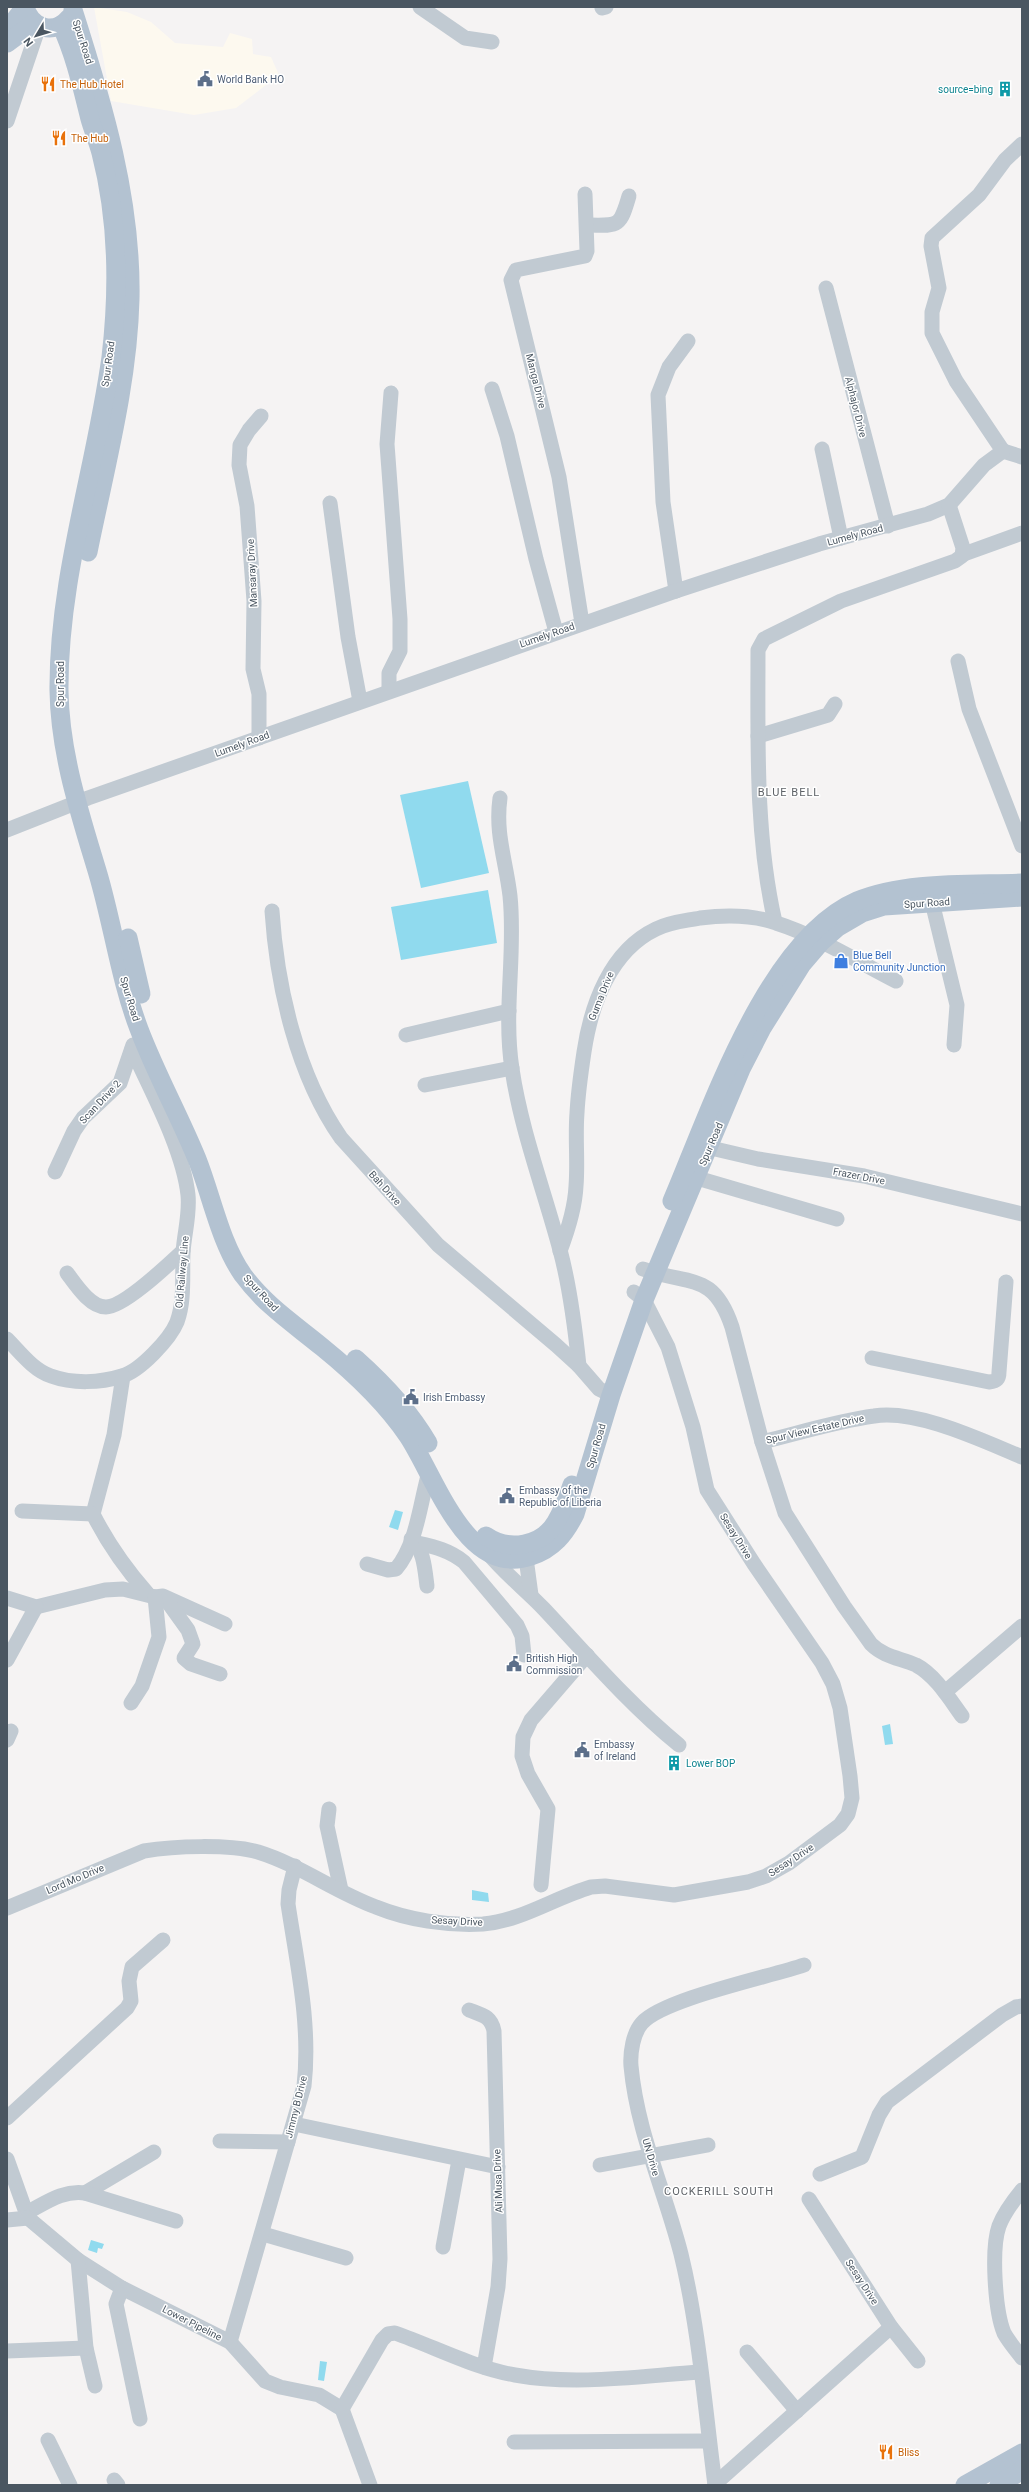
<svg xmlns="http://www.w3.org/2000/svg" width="1029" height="2492" viewBox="0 0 1029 2492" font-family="Roboto,sans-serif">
<rect width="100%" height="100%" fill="#f5f3f3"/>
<path fill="#fdf9ef" d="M 94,7 L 127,12 L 151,22 L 175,43 L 223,47 L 230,33 L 252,39 L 253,54 L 271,57 L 279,75 L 236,108 L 194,115 L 111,101 Z"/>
<g fill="#90daee">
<path d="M 468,781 L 489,873 L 421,888 L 400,795 Z"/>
<path d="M 488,890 L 497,943 L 401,960 L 391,907 Z"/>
<path d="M 395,1510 L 403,1512 L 398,1530 L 389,1527 Z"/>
<path d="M 890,1724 L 893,1744 L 885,1745 L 882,1726 Z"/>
<path d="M 472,1890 L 488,1893 L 489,1902 L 472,1900 Z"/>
<path d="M 91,2240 L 104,2244 L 102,2249 L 98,2248 L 97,2253 L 88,2250 Z"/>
<path d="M 320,2361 L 327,2362 L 324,2381 L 318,2380 Z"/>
</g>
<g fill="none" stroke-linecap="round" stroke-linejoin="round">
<g stroke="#c1cad2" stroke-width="15">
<path d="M 420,7 L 465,38 L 492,42"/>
<path d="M 602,8 L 606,7"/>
<path d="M 7,121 L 39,26"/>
<path d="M 587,225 C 619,226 620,227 629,196"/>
<path d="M 826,288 L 888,526"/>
<path d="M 492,389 L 507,436 L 536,559 L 556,632"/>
<path d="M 822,449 L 841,538"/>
<path d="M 1003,451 L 956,381 L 932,333 L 932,312 L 939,288 L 931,246 L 932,238 L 979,195 L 1005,160 L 1022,144"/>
<path d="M 1003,451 L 1022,457"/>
<path d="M 330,503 L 348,637 L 360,701"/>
<path d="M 964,554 L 1022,533"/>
<path d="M 676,591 L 663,502 L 658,395 L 669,367 L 688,341"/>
<path d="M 582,623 L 559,477 L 511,280 L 516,270 L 585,256 L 587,251 L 585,194"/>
<path d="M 958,661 L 969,709 L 1022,846"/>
<path d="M 389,691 L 389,673 L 400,651 L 400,619 L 387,444 L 391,393"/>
<path d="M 758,736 L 828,715 L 835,704"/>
<path d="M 259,738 L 259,694 L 253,669 L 254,601 L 247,506 L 239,465 L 240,445 L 249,430 L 261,416"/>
<path d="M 500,798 C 495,834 506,861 510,896 C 516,953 503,1011 512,1069 C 521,1130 544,1190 560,1250 C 570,1287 575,1327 579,1366"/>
<path d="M 7,830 L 88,798 L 676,591 L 819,544 L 928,514 L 949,505 L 984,465 L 1003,451"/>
<path d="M 932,902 L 957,1005 L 954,1045"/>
<path d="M 272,911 C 277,987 297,1075 341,1138 L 438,1245 L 556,1345 L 579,1366 L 599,1389 L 611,1395"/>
<path d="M 775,922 C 755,835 758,739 758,650 L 764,639 L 841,601 L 955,561 L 962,556 L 963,548 L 949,505"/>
<path d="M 406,1035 L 509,1011"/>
<path d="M 425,1085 L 512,1068"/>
<path d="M 698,1145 L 758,1159 L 864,1176 L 1022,1214"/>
<path d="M 55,1172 L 74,1131 L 83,1118 L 120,1083 L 133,1045"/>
<path d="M 697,1178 L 837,1219"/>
<path d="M 560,1251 C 568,1230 575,1208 576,1186 C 578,1162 575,1137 577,1113 C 578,1093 581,1072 584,1052 C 591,1005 610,951 656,929 C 670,922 685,921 700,918 C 724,915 753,915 776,923 C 817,936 857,961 896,981"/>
<path d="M 643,1269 C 690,1286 713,1271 732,1327 L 762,1442 L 785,1513 L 844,1606 L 871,1644 C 884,1657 900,1658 916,1665 C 935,1675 949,1698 962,1716"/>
<path d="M 67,1273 C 76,1285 90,1307 106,1307 C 124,1307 169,1264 183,1251"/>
<path d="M 7,1339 C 20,1352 33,1370 51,1376 C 73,1384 100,1383 122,1376 C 140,1371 170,1339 177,1322 C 185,1300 182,1275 183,1253 C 184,1234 190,1215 188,1195 C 183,1149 151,1091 132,1049"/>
<path d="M 872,1358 L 989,1382 C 997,1381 999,1379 999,1372 L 1006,1282"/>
<path d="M 123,1376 L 114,1435 L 93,1514 C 108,1544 125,1568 147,1593"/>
<path d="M 762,1442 C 799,1433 837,1421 874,1416 C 917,1409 983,1441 1022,1457"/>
<path d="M 22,1511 L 93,1514"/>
<path d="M 411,1539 C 424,1548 425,1571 427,1586"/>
<path d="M 417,1543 C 435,1547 449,1550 464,1562 L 517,1625 L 522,1636 L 524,1655"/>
<path d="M 488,1553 C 505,1574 526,1590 544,1609 C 588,1656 629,1704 679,1745"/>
<path d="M 526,1558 L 531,1595"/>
<path d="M 367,1564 L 388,1570 L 396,1569 C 417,1544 420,1503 429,1472"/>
<path d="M 7,1598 L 36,1607 L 105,1590 L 123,1589 L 155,1597 L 163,1596 L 225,1624"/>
<path d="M 165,1598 L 188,1630 L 193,1644 L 184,1658 L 191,1664 L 220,1674"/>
<path d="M 7,1660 L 36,1607"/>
<path d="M 945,1692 L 1022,1626"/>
<path d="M 131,1703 L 142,1686 L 159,1637 L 155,1597"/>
<path d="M 7,1740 L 11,1731"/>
<path d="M 329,1809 L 327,1826 L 341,1890"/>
<path d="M 541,1885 L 548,1809 L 528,1774 L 522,1756 L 523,1737 L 531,1720 L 587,1655"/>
<path d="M 7,1908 L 144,1851 C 174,1846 229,1844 258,1852 C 300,1865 335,1892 376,1907 C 408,1920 447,1926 483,1924 C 521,1921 554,1898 591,1887 L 605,1886 L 674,1895 L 748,1882 L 766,1876 L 789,1863 L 840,1825 L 848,1814 L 852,1798 L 850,1776 L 840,1708 L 833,1684 L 822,1663 L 754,1564 L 707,1490 L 693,1427 L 668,1347 L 644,1300 L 634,1292"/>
<path d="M 469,2010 C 482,2015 491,2016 494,2031 L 500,2259 L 498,2287 L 484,2367"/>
<path d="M 7,2118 L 127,2008 L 131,2001 L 129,1981 L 132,1967 L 163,1940"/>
<path d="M 294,2124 L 498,2167"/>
<path d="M 220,2141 L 288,2142"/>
<path d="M 7,2159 L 28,2218 L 78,2260 L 122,2288 L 230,2342 L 265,2381 L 280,2387 L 319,2395 L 342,2409 L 370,2485"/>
<path d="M 600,2165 L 708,2145"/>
<path d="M 820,2174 L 862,2157 L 879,2115 L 887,2102 L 1002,2015 L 1016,2007 L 1022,2006"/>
<path d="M 1022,2190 C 1013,2201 1004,2213 999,2226 C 991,2249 995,2311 1004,2333 C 1009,2342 1016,2350 1022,2358"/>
<path d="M 85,2193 L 154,2152"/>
<path d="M 809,2199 L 891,2327 L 918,2361"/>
<path d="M 26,2213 C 46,2203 62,2190 85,2193 L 176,2221"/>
<path d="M 7,2220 L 28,2218"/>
<path d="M 263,2234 L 346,2258"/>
<path d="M 443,2247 L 459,2160"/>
<path d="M 78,2260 L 86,2348 L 95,2386"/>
<path d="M 122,2288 L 116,2304 L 140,2419"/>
<path d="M 230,2342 L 304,2086 C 311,2025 297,1964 288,1904 L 289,1890 L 295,1866"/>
<path d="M 7,2351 L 86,2348"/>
<path d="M 747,2352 L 797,2411"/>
<path d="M 342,2409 L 382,2340 L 388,2334 L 395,2333 C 435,2347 474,2368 515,2375 C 575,2386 640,2376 700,2372"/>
<path d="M 48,2440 L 70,2485"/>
<path d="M 514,2442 L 708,2441"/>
<path d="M 114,2480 L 118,2485"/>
<path d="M 715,2484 L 891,2327"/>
<path d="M 715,2485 C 705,2409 699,2328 681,2254 C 665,2191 637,2132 631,2066 C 630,2053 633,2033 642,2023 C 663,1999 769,1977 804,1965"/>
</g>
<g stroke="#b3c2d1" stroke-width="19">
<path d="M 25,7 C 31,28 54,36 69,18"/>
<path d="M 73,10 C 103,104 132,200 130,299 C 128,384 105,468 88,552"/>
<path d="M 61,25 C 75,55 82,87 90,119 C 93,130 98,141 101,153 C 118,219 119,289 111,357 C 96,468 58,578 59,691 C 60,754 80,814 98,874 C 113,925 120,979 139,1029 C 156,1074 179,1115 197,1159 C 212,1197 220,1242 243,1275 C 265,1305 294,1324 322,1347 C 354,1373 385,1402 408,1436 C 436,1478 466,1578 531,1556 C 553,1549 565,1534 575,1514 L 611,1395 L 644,1300 L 741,1069 L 762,1028 L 802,964 L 820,943 L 838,927 L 862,913 L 884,906 L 1022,897"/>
<path d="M 7,30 L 25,7"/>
<path d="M 7,43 L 34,23"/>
<path d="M 128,938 L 141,994"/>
<path d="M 672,1201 C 709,1115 766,940 857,901 C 905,881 971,885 1022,883"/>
<path d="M 356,1359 C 384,1384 409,1410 428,1443"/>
<path d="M 486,1536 C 509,1552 542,1546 556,1522 C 563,1510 568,1497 572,1485"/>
<path d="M 965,2485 L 1022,2453"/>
<path d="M 999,2485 L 1022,2470"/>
</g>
</g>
<defs>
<symbol id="civic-bare" viewBox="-9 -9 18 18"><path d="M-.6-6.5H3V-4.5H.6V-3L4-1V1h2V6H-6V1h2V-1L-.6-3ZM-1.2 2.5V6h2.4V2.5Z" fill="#5c6f8a" stroke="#fff" stroke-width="2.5" paint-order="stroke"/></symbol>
<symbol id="restaurant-bare" viewBox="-9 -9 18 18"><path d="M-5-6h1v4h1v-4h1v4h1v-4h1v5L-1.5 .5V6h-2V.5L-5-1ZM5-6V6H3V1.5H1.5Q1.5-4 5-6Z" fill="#e8710a" stroke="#fff" stroke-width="2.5" paint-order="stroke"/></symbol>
<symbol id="building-bare" viewBox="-9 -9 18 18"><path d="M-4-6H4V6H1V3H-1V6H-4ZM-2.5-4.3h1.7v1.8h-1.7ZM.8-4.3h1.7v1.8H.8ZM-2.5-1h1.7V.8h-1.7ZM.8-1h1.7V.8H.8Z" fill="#0f9aa8" stroke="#fff" stroke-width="2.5" paint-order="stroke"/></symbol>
<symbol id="shop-bare" viewBox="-9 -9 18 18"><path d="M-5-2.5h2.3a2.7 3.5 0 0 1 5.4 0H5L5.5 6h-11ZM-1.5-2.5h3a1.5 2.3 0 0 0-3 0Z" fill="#3f7fe0" stroke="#fff" stroke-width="2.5" paint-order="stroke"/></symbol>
</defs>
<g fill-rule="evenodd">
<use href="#civic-bare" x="194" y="68" width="22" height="22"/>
<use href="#restaurant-bare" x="37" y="73" width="22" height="22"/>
<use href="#building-bare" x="994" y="78" width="22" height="22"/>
<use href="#restaurant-bare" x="48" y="127" width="22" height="22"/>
<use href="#shop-bare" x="830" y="950" width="22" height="22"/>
<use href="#civic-bare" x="400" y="1386" width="22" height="22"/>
<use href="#civic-bare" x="496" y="1485" width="22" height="22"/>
<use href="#civic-bare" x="503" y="1653" width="22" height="22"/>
<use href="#civic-bare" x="571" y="1739" width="22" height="22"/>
<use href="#building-bare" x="663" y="1752" width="22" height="22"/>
<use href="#restaurant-bare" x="875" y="2441" width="22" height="22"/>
</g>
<g text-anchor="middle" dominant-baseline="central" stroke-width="3" stroke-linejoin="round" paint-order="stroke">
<g font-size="10" fill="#4a5661" stroke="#fff">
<text transform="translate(83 42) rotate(72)">Spur Road</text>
<text transform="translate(108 364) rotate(-82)">Spur Road</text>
<text transform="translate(536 381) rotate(76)">Manga Drive</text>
<text transform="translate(856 407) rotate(76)">Alphajor Drive</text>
<text transform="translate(855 535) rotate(-15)">Lumely Road</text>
<text transform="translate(252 573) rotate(-93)">Mansaray Drive</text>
<text transform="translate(547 635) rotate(-19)">Lumely Road</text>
<text transform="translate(60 684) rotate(-90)">Spur Road</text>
<text transform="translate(242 744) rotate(-20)">Lumely Road</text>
<text transform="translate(927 903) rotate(-4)">Spur Road</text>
<text transform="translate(601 996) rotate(-68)">Guma Drive</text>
<text transform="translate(130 999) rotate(73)">Spur Road</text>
<text transform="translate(100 1102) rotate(-47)">Scan Drive 2</text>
<text transform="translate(711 1144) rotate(-67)">Spur Road</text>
<text transform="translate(859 1176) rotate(11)">Frazer Drive</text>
<text transform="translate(385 1188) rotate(48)">Bah Drive</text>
<text transform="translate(182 1272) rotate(-85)">Old Railway Line</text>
<text transform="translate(261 1293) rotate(47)">Spur Road</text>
<text transform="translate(815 1429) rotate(-13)">Spur View Estate Drive</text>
<text transform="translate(596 1446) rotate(-74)">Spur Road</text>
<text transform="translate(736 1536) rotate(58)">Sesay Drive</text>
<text transform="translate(791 1860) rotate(-33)">Sesay Drive</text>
<text transform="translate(75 1879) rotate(-23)">Lord Mo Drive</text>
<text transform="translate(457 1921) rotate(3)">Sesay Drive</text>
<text transform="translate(296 2107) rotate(-76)">Jimmy B Drive</text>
<text transform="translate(651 2157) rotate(74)">UN Drive</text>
<text transform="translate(498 2181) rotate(-92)">Ali Musa Drive</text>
<text transform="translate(862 2282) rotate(57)">Sesay Drive</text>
<text transform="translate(192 2323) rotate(27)">Lower Pipeline</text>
</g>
<g font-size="10" fill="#4e5e75" stroke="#fff" text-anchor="start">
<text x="217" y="79">World Bank HO</text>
<text x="423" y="1397">Irish Embassy</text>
<text x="519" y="1490">Embassy of the<tspan x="519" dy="12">Republic of Liberia</tspan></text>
<text x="526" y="1658">British High<tspan x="526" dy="12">Commission</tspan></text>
<text x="594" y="1744">Embassy<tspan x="594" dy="12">of Ireland</tspan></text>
</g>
<g font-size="10" fill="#c56008" stroke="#fff" text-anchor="start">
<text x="60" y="84">The Hub Hotel</text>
<text x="71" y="138">The Hub</text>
<text x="898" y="2452">Bliss</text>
</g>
<g font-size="10" fill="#0d838f" stroke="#fff" text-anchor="end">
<text x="993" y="89">source=bing</text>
<text x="686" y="1763" text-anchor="start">Lower BOP</text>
</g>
<g font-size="10" fill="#366cbe" stroke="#fff" text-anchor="start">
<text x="853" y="955">Blue Bell<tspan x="853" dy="12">Community Junction</tspan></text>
</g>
<g font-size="11" letter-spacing="1" fill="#5f6368" stroke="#fff">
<text x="789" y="792">BLUE BELL</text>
<text x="719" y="2191">COCKERILL SOUTH</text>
</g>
</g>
<rect width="1029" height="2492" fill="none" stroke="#4a5661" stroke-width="16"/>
<g transform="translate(36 36) rotate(232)" stroke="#ffffff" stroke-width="3" paint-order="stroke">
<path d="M0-3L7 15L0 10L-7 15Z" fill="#4a5661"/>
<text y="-6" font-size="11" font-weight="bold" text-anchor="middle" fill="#4a5661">N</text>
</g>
</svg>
